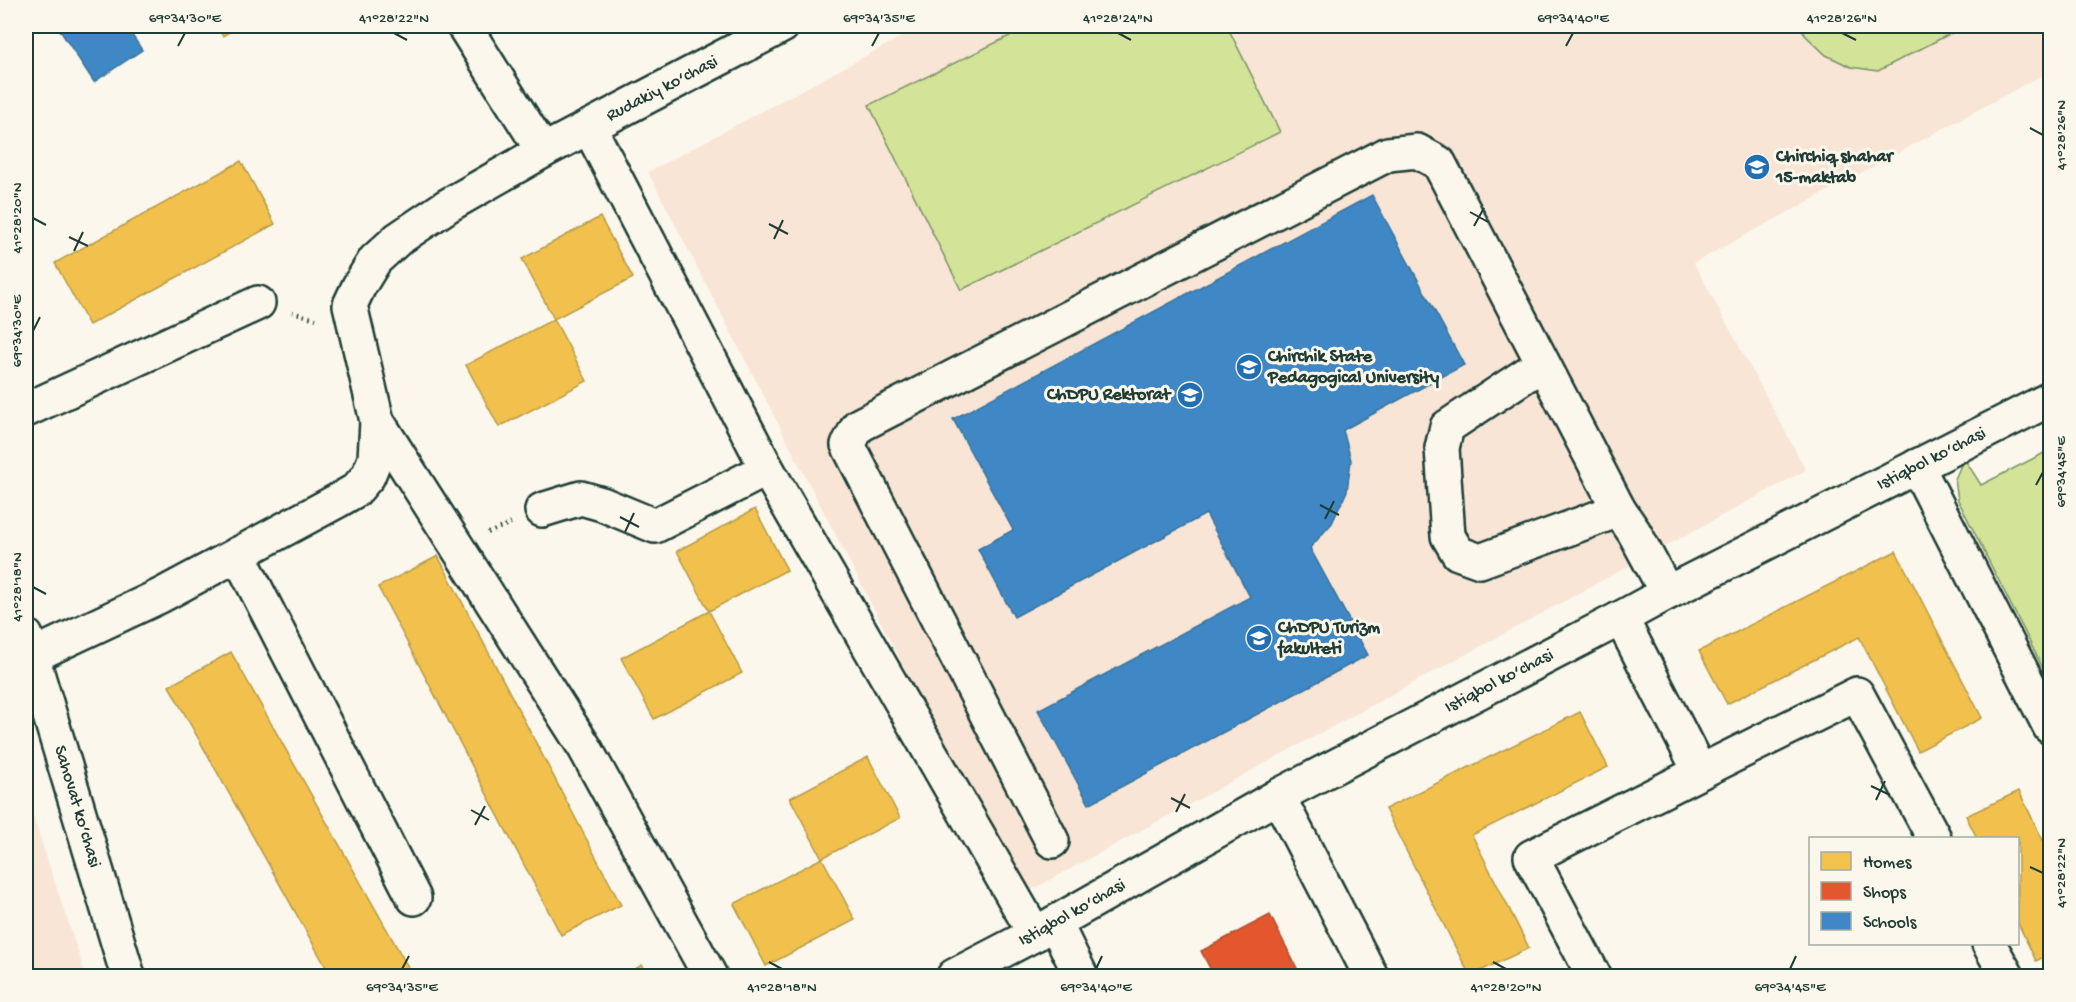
<svg xmlns="http://www.w3.org/2000/svg" width="2076" height="1002" viewBox="0 0 2076 1002" font-family="'Gochi Hand',sans-serif">
<rect width="100%" height="100%" fill="#fbf7ec"/>
<filter id="ink" filterUnits="userSpaceOnUse"><feTurbulence type="fractalNoise" baseFrequency=".0167" numOctaves="2"/><feDisplacementMap in="SourceGraphic" scale="12" xChannelSelector="R" yChannelSelector="G"/><feConvolveMatrix kernelMatrix="1 2 1 2 8 2 1 2 1" color-interpolation-filters="sRGB"/></filter>
<g filter="url(#ink)">
<g fill="#f8e5d6">
<path d="M 922,26 L 2050,26 L 2050,71 L 1694,263 L 1806,470 L 1022,895 L 648,172 Z"/>
<path d="M 26,796 L 86,976 L 26,976 Z"/>
</g>
<g fill="#d3e498" stroke="#799066" stroke-width="1.5">
<path d="M 1030,26 L 1227,26 L 1280,132 L 961,290 L 869,105 Z"/>
<path d="M 1800,26 L 1965,26 L 1878,71 L 1851,67 L 1826,55 L 1806,36 Z"/>
<path d="M 2050,450 L 2050,682 L 1958,500 L 1955,479 L 1964,458 L 1981,485 Z"/>
</g>
<g fill="#f2c14e" stroke="#b39946" stroke-width="1.5">
<path d="M 215,26 L 238,26 L 223,36 Z"/>
<path d="M 241,161 L 275,224 L 89,325 L 55,263 Z"/>
<path d="M 600,217 L 633,278 L 554,319 L 522,259 Z"/>
<path d="M 554,319 L 587,381 L 499,427 L 466,365 Z"/>
<path d="M 755,509 L 787,570 L 709,611 L 677,551 Z"/>
<path d="M 1896,551 L 1982,718 L 1918,751 L 1859,637 L 1727,704 L 1699,651 Z"/>
<path d="M 438,556 L 621,905 L 561,935 L 378,587 Z"/>
<path d="M 709,611 L 742,673 L 654,719 L 621,658 Z"/>
<path d="M 231,652 L 413,976 L 331,976 L 169,686 Z"/>
<path d="M 1580,712 L 1608,767 L 1472,835 L 1529,948 L 1470,976 L 1385,809 Z"/>
<path d="M 868,757 L 900,818 L 822,858 L 790,798 Z"/>
<path d="M 2019,791 L 2050,855 L 2050,954 L 2036,961 L 2018,923 L 2018,838 L 1977,838 L 1966,816 Z"/>
<path d="M 822,858 L 855,920 L 766,966 L 734,904 Z"/>
<path d="M 642,965 L 649,976 L 623,976 Z"/>
</g>
<path fill="#e4572e" stroke="#a94f30" stroke-width="1.5" d="M 1270,915 L 1301,976 L 1214,976 L 1201,951 Z"/>
<g fill="#3f88c5" stroke="#35729a" stroke-width="1.5">
<path d="M 57,26 L 126,26 L 142,50 L 94,82 Z"/>
<path d="M 1372,195 L 1464,365 L 1343,430 L 1351,460 L 1347,491 L 1332,523 L 1310,548 L 1368,655 L 1089,804 L 1038,710 L 1250,597 L 1206,514 L 1014,617 L 978,549 L 1013,530 L 953,419 Z"/>
</g>
<g fill="none" stroke-linecap="round" stroke-linejoin="round">
<defs>
<g id="minor">
<path d="M 464,26 L 543,151"/>
<path d="M 589,127 L 767,469 L 1035,934"/>
<path d="M 1542,364 L 1447,427 L 1442,448 L 1448,536 L 1458,553 L 1480,561 L 1619,510"/>
<path d="M 26,410 L 258,303"/>
<path d="M 377,421 L 585,748 L 710,976"/>
<path d="M 1917,466 L 2050,727"/>
<path d="M 542,510 L 581,498 L 602,504 L 655,526 L 767,469"/>
<path d="M 238,554 L 414,898"/>
<path d="M 1621,618 L 1700,772 L 1857,694 L 1934,838"/>
<path id="s1" d="M 26,636 L 128,976"/>
<path id="s2" d="M 32,656 L 160,596 L 337,501 L 356,490 L 368,476 L 375,459 L 377,421 L 350,305 L 359,286 L 375,260 L 398,239 L 447,206 L 543,151 L 782,26"/>
<path d="M 1278,796 L 1371,976"/>
<path d="M 1052,841 L 848,445 L 858,426 L 1388,154 L 1417,151 L 1439,163 L 1619,510 L 1634,532 L 1667,593"/>
<path d="M 1055,923 L 1081,976"/>
<path d="M 1989,944 L 2007,976"/>
<path id="s3" d="M 954,976 L 1035,934 L 1278,796 L 1621,618 L 1667,593 L 2050,399"/>
<path d="M 1594,976 L 1531,857 L 1700,772"/>
</g>
</defs>
<use href="#minor" stroke="#1f3d34" stroke-width="38"/>
<g stroke="#1f3d34" stroke-width="4" stroke-dasharray="1.5 4.5" stroke-linecap="butt">
<path d="M 292,312 L 316,319"/>
<path d="M 488,533 L 511,523"/>
</g>
<use href="#minor" stroke="#fbf7ec" stroke-width="33"/>
</g>
</g>
<path fill="none" stroke="#1f3d34" stroke-width="2" d="M 394,33 L 407,40M 1118,33 L 1131,40M 1842,33 L 1856,40M 178,46 L 185,33M 872,46 L 879,33M 1566,46 L 1573,33M 2030,128 L 2043,135M 1470,212 L 1488,222M 33,218 L 46,225M 769,224 L 788,234M 1474,226 L 1484,208M 69,237 L 88,246M 774,239 L 783,220M 74,251 L 83,232M 33,331 L 40,317M 2036,485 L 2043,472M 1320,505 L 1339,515M 620,517 L 639,527M 1325,519 L 1334,501M 625,532 L 634,513M 33,587 L 46,594M 1871,786 L 1890,795M 1171,798 L 1190,808M 1876,800 L 1885,781M 471,810 L 489,820M 1176,812 L 1185,794M 475,825 L 485,806M 2030,867 L 2043,873M 769,962 L 782,969M 1493,962 L 1506,969M 402,969 L 409,956M 1096,969 L 1102,956M 1790,969 L 1796,956"/>
<defs>
<symbol id="school-disc" viewBox="-11 -11 22 22"><circle r="9.5" fill="#1f6fb2" stroke="#fbf7ec"/><path d="M0-5L7-2L0 1L-7-2ZM-4 1L0 2.5L4 1V4Q0 6-4 4Z" fill="#fff"/></symbol>
<symbol id="university-disc" viewBox="-11 -11 22 22"><circle r="9.5" fill="#1f6fb2" stroke="#fbf7ec"/><path d="M0-5L7-2L0 1L-7-2ZM-4 1L0 2.5L4 1V4Q0 6-4 4Z" fill="#fff"/></symbol>
</defs>
<g fill-rule="evenodd">
<use href="#school-disc" x="1742" y="152" width="30" height="30"/>
<use href="#university-disc" x="1234" y="352" width="30" height="30"/>
<use href="#university-disc" x="1175" y="380" width="30" height="30"/>
<use href="#university-disc" x="1244" y="623" width="30" height="30"/>
</g>
<g text-anchor="middle" dominant-baseline="central" stroke-width="6" stroke-linejoin="round" paint-order="stroke">
<g font-size="18" fill="#1f3d34" stroke="#fbf7ec">
<text stroke="none"><textPath href="#s2" startOffset="945">Rudakiy ko‘chasi</textPath></text>
<text stroke="none"><textPath href="#s3" startOffset="1106">Istiqbol ko‘chasi</textPath></text>
<text stroke="none"><textPath href="#s3" startOffset="620">Istiqbol ko‘chasi</textPath></text>
<text stroke="none"><textPath href="#s1" startOffset="178">Sahovat ko‘chasi</textPath></text>
<text stroke="none"><textPath href="#s3" startOffset="134">Istiqbol ko‘chasi</textPath></text>
</g>
<g font-size="18" font-weight="bold" fill="#1f3d34" stroke="#fbf7ec" text-anchor="start">
<text x="1776" y="157">Chirchiq shahar<tspan x="1776" dy="21">15-maktab</tspan></text>
<text x="1268" y="357">Chirchik State<tspan x="1268" dy="21">Pedagogical University</tspan></text>
<text x="1170" y="395" text-anchor="end">ChDPU Rektorat</text>
<text x="1278" y="628">ChDPU Turizm<tspan x="1278" dy="21">fakulteti</tspan></text>
</g>
</g>
<rect width="2076" height="1002" fill="none" stroke="#fbf7ec" stroke-width="66"/>
<rect x="1809" y="837" width="210" height="108" fill="#fbf7ec" stroke="#a3ada2" stroke-width="1.5"/>
<rect x="1821" y="852" width="30" height="18" fill="#f2c14e" stroke="#a3ada2" stroke-width="1.5"/>
<text x="1863" y="867" font-size="18" fill="#1f3d34">Homes</text>
<rect x="1821" y="882" width="30" height="18" fill="#e4572e" stroke="#a3ada2" stroke-width="1.5"/>
<text x="1863" y="897" font-size="18" fill="#1f3d34">Shops</text>
<rect x="1821" y="912" width="30" height="18" fill="#3f88c5" stroke="#a3ada2" stroke-width="1.5"/>
<text x="1863" y="927" font-size="18" fill="#1f3d34">Schools</text>
<rect x="33" y="33" width="2010" height="936" fill="none" stroke="#1f3d34" stroke-width="2"/>
<g font-size="15" text-anchor="middle" fill="#1f3d34">
<text x="185" y="22">69°34'30"E</text>
<text x="394" y="22">41°28'22"N</text>
<text x="879" y="22">69°34'35"E</text>
<text x="1118" y="22">41°28'24"N</text>
<text x="1573" y="22">69°34'40"E</text>
<text x="1842" y="22">41°28'26"N</text>
<text transform="translate(2060 135) rotate(-90)" y="5">41°28'26"N</text>
<text transform="translate(16 218) rotate(-90)" y="5">41°28'20"N</text>
<text transform="translate(16 331) rotate(-90)" y="5">69°34'30"E</text>
<text transform="translate(2060 472) rotate(-90)" y="5">69°34'45"E</text>
<text transform="translate(16 587) rotate(-90)" y="5">41°28'18"N</text>
<text transform="translate(2060 873) rotate(-90)" y="5">41°28'22"N</text>
<text x="402" y="991">69°34'35"E</text>
<text x="782" y="991">41°28'18"N</text>
<text x="1096" y="991">69°34'40"E</text>
<text x="1506" y="991">41°28'20"N</text>
<text x="1790" y="991">69°34'45"E</text>
</g>
</svg>
